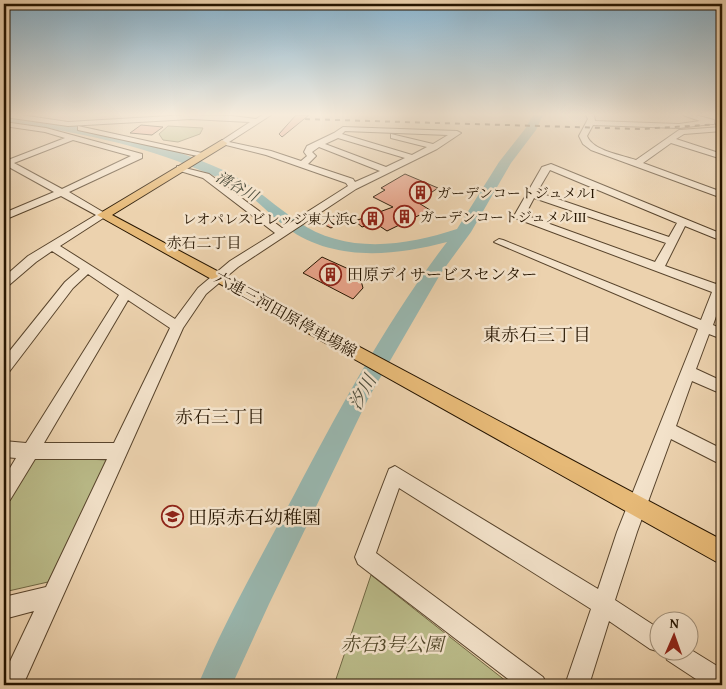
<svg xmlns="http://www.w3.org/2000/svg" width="726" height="689" viewBox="0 0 726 689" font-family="'Gentium Book Plus','Noto Serif JP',serif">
<rect width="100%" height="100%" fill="#ecd2ae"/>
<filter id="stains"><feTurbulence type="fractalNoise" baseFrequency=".004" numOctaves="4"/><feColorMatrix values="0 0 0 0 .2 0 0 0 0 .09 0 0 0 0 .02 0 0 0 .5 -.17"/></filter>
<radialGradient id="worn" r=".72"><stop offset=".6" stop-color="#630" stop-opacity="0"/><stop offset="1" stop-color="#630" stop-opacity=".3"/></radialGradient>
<g fill="#babb89" stroke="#706844">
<path d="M 168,126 L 203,128 L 200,134 L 178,142 L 163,140 L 159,134 Z"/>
<path d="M 33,457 L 109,460 L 48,582 L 4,592 L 4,503 Z"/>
<path d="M 371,575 L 511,685 L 334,685 Z"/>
</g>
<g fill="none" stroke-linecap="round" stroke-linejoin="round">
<path fill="#99b7af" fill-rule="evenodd" d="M 4,115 C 76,121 156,140 223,170 C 252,184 271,203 297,221 C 345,255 406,246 457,229 L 499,162 L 525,129 L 533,115 L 543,115 L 536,130 L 511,163 L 471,232 L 441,273 L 369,397 L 269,604 L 232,685 L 198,685 C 225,620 261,557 294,495 C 340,408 387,320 447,242 C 394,256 334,262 287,228 C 275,219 266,209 255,200 C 239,188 221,178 202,171 C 138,143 72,132 4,121 Z"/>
</g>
<g fill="#e6a288" stroke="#261500">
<path d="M 296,115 L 309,115 L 282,137 L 279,134 Z"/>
<path d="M 141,125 L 163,127 L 152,135 L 130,133 Z"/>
<path d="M 405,174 L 438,188 L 417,202 L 430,210 L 387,231 L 375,223 L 362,227 L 355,221 L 393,207 L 373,197 L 385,190 L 381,188 Z"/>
<path d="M 343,212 L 351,216 L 331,228 L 323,224 Z"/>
<path d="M 322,257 L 353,271 L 360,277 L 363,288 L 353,299 L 303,273 Z"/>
</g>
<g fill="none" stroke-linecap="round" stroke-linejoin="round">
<defs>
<g id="minor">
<path d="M 4,115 L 21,115 L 68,122 L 187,115 L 232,116 L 256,119 L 262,115 L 271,115 L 229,142 L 271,151 L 301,161 L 307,156 L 304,152 L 307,146 L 334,133 L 343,127 L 457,131 L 461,133 L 437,149 L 356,189 L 238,267 L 206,294 L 183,328 L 23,685 L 4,685 L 4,674 L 34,611 L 4,619 L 4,597 L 46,587 L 107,459 L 35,459 L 10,500 L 4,503 L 4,478 L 16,458 L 4,457 L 4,441 L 26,443 L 119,295 L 88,274 L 73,288 L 9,372 L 4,374 L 4,358 L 65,282 L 80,269 L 52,251 L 36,262 L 8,286 L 4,287 L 4,277 L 28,256 L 96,215 L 61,196 L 4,220 L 4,213 L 54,192 L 7,166 L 4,167 L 4,159 L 8,160 L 65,138 L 45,132 L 4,126 L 4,122 L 46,128 L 142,154 L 142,158 L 69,192 L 108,215 L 60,246 L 175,319 L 198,288 L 230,261 L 275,233 L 203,178 L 177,170 L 177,166 L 209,174 L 282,228 L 348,186 L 346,183 L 266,155 L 218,143 L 250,122 L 191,119 L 68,126 L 5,117 ZM 345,131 L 448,135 L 433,144 L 391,134 L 391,138 L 427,147 L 412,155 L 342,134 ZM 338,138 L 405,158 L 386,167 L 325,144 ZM 73,140 L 131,156 L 62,189 L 14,163 ZM 319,147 L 380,171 L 355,182 L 353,179 L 308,164 L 316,156 L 312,152 ZM 128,300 L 170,328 L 114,443 L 44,443 Z"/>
<path d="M 586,115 L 594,115 L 595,121 L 679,124 L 700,121 L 683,115 L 695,115 L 714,120 L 714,124 L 711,124 L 679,128 L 593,125 L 587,136 C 593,151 622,155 636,160 L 679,130 L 722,127 L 722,131 L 684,134 L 676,139 L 722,154 L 722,159 L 671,143 L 643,163 L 722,192 L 722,198 L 591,150 L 583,144 L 579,136 L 588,119 Z"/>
<path d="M 78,126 L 202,153 L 206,155 L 202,157 L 78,130 Z"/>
<path d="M 551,164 L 722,234 L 722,241 L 685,226 L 665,266 L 716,284 L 718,280 L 722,279 L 722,299 L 713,325 L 722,329 L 722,339 L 709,334 L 696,369 L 722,381 L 722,394 L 692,381 L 676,426 L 722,449 L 722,465 L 671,439 L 637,532 L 615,600 L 658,628 L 660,652 L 650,649 L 609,621 L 589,685 L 565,685 L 591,609 L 399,488 L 376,553 L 543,677 L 547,685 L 516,685 L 358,564 L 355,557 L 389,469 L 395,466 L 598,589 L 617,532 L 698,329 L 494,242 L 499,239 L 503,240 L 701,320 L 712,292 L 515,218 L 514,216 L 542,167 ZM 550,170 L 677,223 L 669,237 L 537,192 ZM 534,198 L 666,243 L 655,262 L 525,215 Z"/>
<path d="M 688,648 L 722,669 L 722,685 L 705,685 L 667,660 L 664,652 L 688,652 Z"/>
</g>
<path id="major" d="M 222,140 L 227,143 L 226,145 L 112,215 L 722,540 L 722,565 L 97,215 Z"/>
</defs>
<use href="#minor" stroke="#58442c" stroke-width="2"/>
<use href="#major" stroke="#261500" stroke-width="2"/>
<use href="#minor" fill="#f3e2ca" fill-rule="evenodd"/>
<use href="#major" fill="#e6b977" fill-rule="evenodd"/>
<path stroke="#261500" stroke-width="2" stroke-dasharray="5 5" stroke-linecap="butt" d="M 305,119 L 640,129 L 722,124"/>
</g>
<linearGradient id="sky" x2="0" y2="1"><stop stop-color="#88b5d1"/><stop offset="0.54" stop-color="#f6ebdb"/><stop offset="1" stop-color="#f6ebdb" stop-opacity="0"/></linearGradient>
<rect width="726" height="212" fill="url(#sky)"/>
<defs>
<symbol id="building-ring" viewBox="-11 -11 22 22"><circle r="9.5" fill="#f3e2ca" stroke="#8f2418" stroke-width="1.5"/><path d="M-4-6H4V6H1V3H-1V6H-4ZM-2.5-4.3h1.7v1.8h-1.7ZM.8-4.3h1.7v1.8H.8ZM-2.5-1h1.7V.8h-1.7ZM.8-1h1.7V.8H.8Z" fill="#8f2418"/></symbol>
<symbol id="school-ring" viewBox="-11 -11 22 22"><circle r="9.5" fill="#f3e2ca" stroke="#8f2418" stroke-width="1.5"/><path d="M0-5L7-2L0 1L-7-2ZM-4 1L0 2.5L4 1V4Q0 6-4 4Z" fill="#8f2418"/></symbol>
</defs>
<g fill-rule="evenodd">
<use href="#building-ring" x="408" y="180" width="25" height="25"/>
<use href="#building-ring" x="392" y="204" width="25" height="25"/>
<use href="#building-ring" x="360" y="206" width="25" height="25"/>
<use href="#building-ring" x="318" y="262" width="25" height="25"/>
<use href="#school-ring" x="160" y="504" width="25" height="25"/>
</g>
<g text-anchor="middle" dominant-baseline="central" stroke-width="5" stroke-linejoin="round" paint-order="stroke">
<g font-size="14" fill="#261500" stroke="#f3e2ca" text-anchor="start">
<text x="437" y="193">ガーデンコートジュメルⅠ</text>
<text x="420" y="217">ガーデンコートジュメルⅢ</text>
<text x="357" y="219" text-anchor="end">レオパレスビレッジ東大浜C</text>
</g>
<g font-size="15" font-style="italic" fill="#4e4e3d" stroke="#f3e2ca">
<text transform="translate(237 186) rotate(29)">清谷川</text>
</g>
<g font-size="15" fill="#261500" stroke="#f3e2ca">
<text x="204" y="242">赤石二丁目</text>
</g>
<g font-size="16" fill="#261500" stroke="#f3e2ca" text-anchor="start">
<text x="347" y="274">田原デイサービスセンター</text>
</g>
<g font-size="16" fill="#261500" stroke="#f3e2ca">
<text transform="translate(286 314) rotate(29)">六連三河田原停車場線</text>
</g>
<g font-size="18" fill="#261500" stroke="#f3e2ca">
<text x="537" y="334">東赤石三丁目</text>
<text x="220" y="416">赤石三丁目</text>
</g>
<g font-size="18" font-style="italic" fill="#4e4e3d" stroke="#f3e2ca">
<text transform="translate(362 392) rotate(-61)">汐川</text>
</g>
<g font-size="19" fill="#261500" stroke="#f3e2ca" text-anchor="start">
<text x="188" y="517">田原赤石幼稚園</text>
</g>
<g font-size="19" font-style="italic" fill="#524729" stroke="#f3e2ca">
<text x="392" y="644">赤石3号公園</text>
</g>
</g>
<rect width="726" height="689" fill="none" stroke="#ecd2ae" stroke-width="20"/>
<rect x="5" y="5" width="716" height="679" fill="none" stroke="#261500" stroke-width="2.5"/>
<rect x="10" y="10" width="706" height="669" fill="none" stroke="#261500"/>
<g transform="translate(674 636) rotate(2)"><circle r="24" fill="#f3e2ca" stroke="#a19079"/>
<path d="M0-4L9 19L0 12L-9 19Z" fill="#8f2418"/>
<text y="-8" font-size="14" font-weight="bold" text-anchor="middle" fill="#261500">N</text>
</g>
<rect width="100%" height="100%" filter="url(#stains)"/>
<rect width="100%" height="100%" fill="url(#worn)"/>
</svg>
